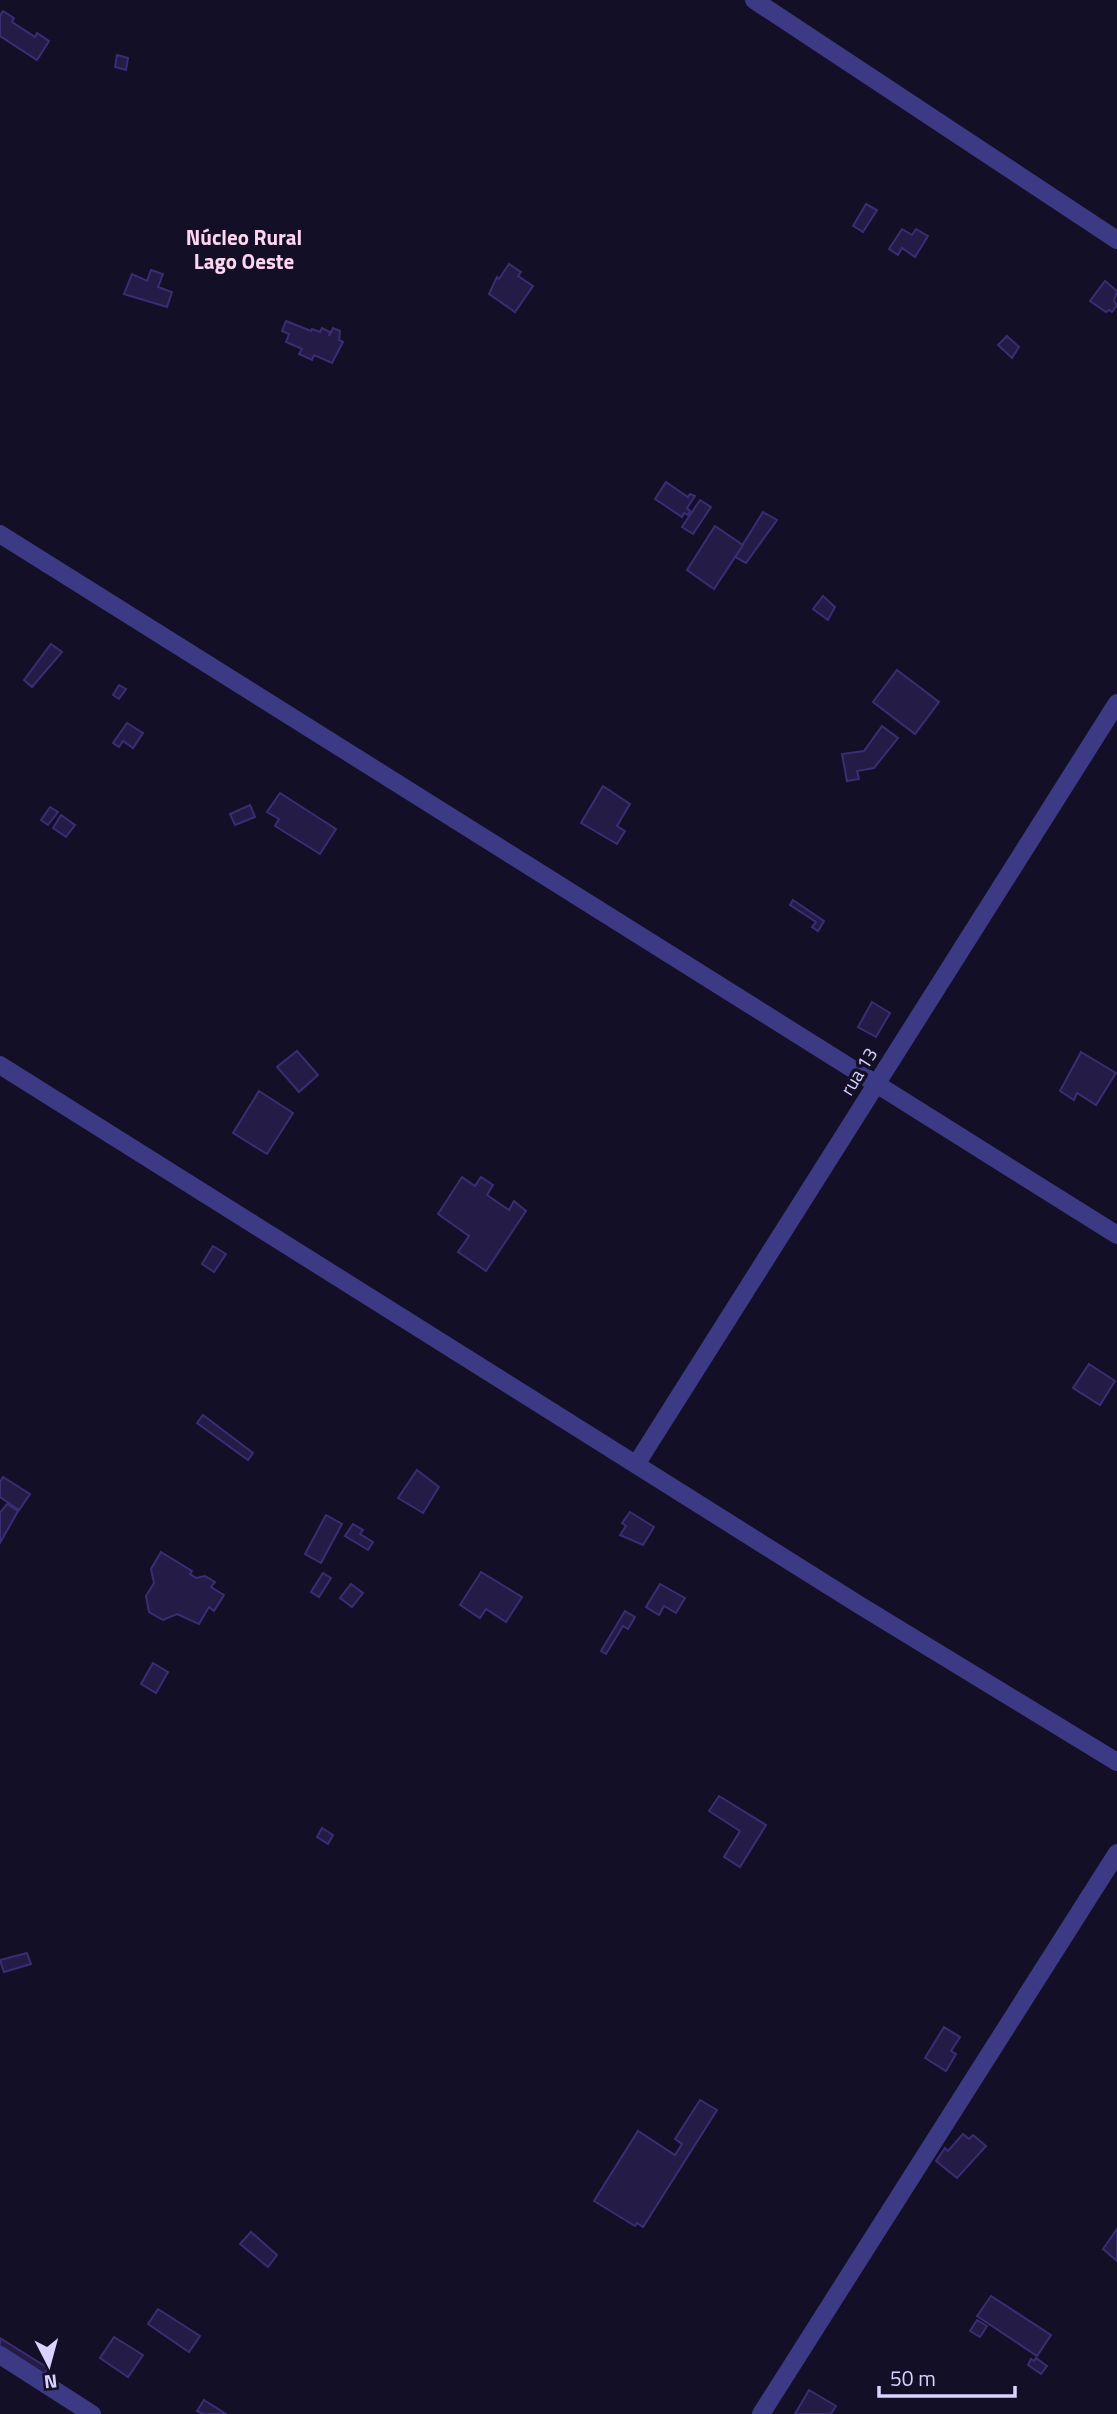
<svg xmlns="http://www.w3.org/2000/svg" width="1117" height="2414" viewBox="0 0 1117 2414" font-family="'Titillium Web',sans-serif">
<rect width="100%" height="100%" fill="#130f26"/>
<g fill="#241b47" stroke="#3b2d73" stroke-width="2">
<path d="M 3,11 L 14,18 L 12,22 L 35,37 L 37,33 L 49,41 L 37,60 L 0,36 L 0,16 Z"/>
<path d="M 117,55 L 128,58 L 126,70 L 115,67 Z"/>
<path d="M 866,204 L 877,210 L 863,232 L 853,226 Z"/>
<path d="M 902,229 L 912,235 L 916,229 L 928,236 L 915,257 L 902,248 L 898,255 L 889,249 Z"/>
<path d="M 509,264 L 521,272 L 518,276 L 533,286 L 515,312 L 489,294 L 497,277 L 499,279 Z"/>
<path d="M 151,270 L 163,274 L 158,287 L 172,292 L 167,307 L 124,294 L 132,274 L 147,281 Z"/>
<path d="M 1105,281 L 1117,291 L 1114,301 L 1117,305 L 1112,312 L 1109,310 L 1106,312 L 1090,301 Z"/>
<path d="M 286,321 L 311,331 L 312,329 L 320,332 L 322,328 L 330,332 L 329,336 L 333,328 L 340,331 L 339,340 L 343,342 L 332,363 L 314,355 L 312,360 L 299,354 L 302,349 L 286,342 L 289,334 L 282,331 Z"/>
<path d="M 1007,336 L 1019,347 L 1012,358 L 998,345 Z"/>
<path d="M 666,482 L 688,497 L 690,494 L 695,496 L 687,508 L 690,511 L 688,515 L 684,513 L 682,517 L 655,499 Z"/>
<path d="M 700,500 L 711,507 L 693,534 L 682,527 Z"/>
<path d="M 763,512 L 777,520 L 746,563 L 735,557 Z"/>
<path d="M 715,526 L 743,545 L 714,589 L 687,570 Z"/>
<path d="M 823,596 L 835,607 L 828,620 L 813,609 Z"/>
<path d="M 51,644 L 62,652 L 32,687 L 24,680 Z"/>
<path d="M 897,670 L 939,702 L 915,734 L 873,702 Z"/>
<path d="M 119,685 L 126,689 L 119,699 L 113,695 Z"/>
<path d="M 127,723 L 143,733 L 133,748 L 123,741 L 119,747 L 113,743 Z"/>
<path d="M 882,726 L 898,738 L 874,768 L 857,771 L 859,779 L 847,781 L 842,754 L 864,751 Z"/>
<path d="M 603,786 L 630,804 L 617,826 L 625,831 L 617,844 L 581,823 Z"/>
<path d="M 280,793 L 336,829 L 320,854 L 275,826 L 279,819 L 267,812 Z"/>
<path d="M 250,805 L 255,817 L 235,825 L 230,814 Z"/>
<path d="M 50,807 L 58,812 L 48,825 L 41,820 Z"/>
<path d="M 61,815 L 75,825 L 66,837 L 53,828 Z"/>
<path d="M 793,900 L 824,921 L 818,931 L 812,927 L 816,922 L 790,905 Z"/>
<path d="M 872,1002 L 890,1013 L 876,1037 L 858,1027 Z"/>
<path d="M 297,1051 L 318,1075 L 299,1092 L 277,1067 Z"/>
<path d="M 1081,1052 L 1116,1073 L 1096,1105 L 1077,1093 L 1074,1100 L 1060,1091 Z"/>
<path d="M 259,1091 L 293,1113 L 267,1154 L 233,1133 Z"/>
<path d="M 462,1177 L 475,1186 L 481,1177 L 493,1185 L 487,1195 L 509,1210 L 514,1201 L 526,1211 L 486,1271 L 458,1252 L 469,1236 L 438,1214 Z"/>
<path d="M 213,1246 L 226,1254 L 214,1272 L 202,1264 Z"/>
<path d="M 1089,1364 L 1115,1381 L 1100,1405 L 1073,1388 Z"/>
<path d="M 203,1415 L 253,1453 L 248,1460 L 197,1423 Z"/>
<path d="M 417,1470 L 439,1487 L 423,1513 L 398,1498 Z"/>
<path d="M 3,1477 L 30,1494 L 19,1510 L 0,1497 L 0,1482 Z"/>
<path d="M 7,1504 L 18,1511 L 0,1543 L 0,1513 Z"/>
<path d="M 630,1512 L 654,1527 L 643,1545 L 620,1535 L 626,1526 L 622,1523 Z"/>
<path d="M 326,1515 L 342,1524 L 321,1563 L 305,1554 Z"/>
<path d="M 353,1524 L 363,1530 L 360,1534 L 373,1542 L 368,1550 L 345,1536 Z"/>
<path d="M 161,1552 L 192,1571 L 190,1574 L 196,1578 L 205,1576 L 215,1582 L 211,1587 L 224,1595 L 214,1611 L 209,1607 L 199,1624 L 177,1614 L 163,1620 L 149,1612 L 146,1596 L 154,1583 L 151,1569 Z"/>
<path d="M 481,1572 L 522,1597 L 506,1622 L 486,1609 L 480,1618 L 460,1605 Z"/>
<path d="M 323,1573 L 331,1578 L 319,1597 L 311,1592 Z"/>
<path d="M 351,1584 L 363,1593 L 352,1607 L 340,1598 Z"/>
<path d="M 660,1584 L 685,1598 L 676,1613 L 664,1606 L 659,1615 L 646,1607 Z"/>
<path d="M 625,1611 L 635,1617 L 628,1629 L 623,1626 L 606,1654 L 601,1651 Z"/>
<path d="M 153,1663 L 168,1672 L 156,1693 L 141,1684 Z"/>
<path d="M 719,1796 L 766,1825 L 740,1867 L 724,1857 L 740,1831 L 709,1811 Z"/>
<path d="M 322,1828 L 333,1835 L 328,1844 L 317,1837 Z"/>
<path d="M 27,1953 L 31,1964 L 4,1972 L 0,1960 Z"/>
<path d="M 944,2027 L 960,2037 L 951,2051 L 956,2054 L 946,2071 L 925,2058 Z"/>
<path d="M 700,2100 L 717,2110 L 643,2227 L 637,2223 L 635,2226 L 594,2201 L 638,2131 L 675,2155 L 682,2144 L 675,2139 Z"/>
<path d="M 963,2134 L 969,2139 L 973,2135 L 986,2146 L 957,2178 L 936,2161 L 945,2148 L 948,2151 Z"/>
<path d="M 1117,2229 L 1117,2261 L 1103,2249 Z"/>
<path d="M 251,2232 L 277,2255 L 268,2267 L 240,2244 Z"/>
<path d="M 991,2296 L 1051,2335 L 1037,2356 L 977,2316 Z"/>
<path d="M 158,2309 L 200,2336 L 189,2352 L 148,2324 Z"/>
<path d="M 977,2320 L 987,2326 L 980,2337 L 970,2331 Z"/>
<path d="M 114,2337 L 143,2355 L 128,2377 L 100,2358 Z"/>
<path d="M 0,2338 L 48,2368 L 41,2378 L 0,2352 Z"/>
<path d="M 1036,2358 L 1047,2366 L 1041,2374 L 1028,2365 L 1031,2359 L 1034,2361 Z"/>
<path d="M 809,2390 L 836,2406 L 831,2414 L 795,2414 Z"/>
<path d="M 204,2400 L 226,2414 L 203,2414 L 197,2411 Z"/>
</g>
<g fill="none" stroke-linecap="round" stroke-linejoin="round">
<g stroke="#3d3a85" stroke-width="18">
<path d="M 754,0 L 1117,240"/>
<path d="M 0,534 L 1117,1235"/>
<path d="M 0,1065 L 861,1606 L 1117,1762"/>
<path d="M 637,1463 L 1117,703"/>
<path d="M 0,2355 L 92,2414"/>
<path d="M 761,2414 L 1117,1853"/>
</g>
</g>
<g text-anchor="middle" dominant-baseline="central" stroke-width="7" stroke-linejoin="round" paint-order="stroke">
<g font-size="19" fill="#d9d4ff" stroke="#130f26">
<text transform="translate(858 1071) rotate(-58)">rua 13</text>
</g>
<g font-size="21" font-weight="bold" fill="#ffd6f0" stroke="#130f26">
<text x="244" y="237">Núcleo Rural<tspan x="244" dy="24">Lago Oeste</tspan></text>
</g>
</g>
<g transform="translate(49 2365) rotate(174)" stroke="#130f26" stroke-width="5" paint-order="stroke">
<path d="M0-5L12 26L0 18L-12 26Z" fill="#d9d4ff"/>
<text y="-10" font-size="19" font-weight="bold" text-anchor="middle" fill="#d9d4ff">N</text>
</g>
<path d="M879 2386v10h136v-10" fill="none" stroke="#d9d4ff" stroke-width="3.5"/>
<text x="890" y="2386" font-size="21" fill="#d9d4ff" stroke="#130f26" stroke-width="5" paint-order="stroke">50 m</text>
</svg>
